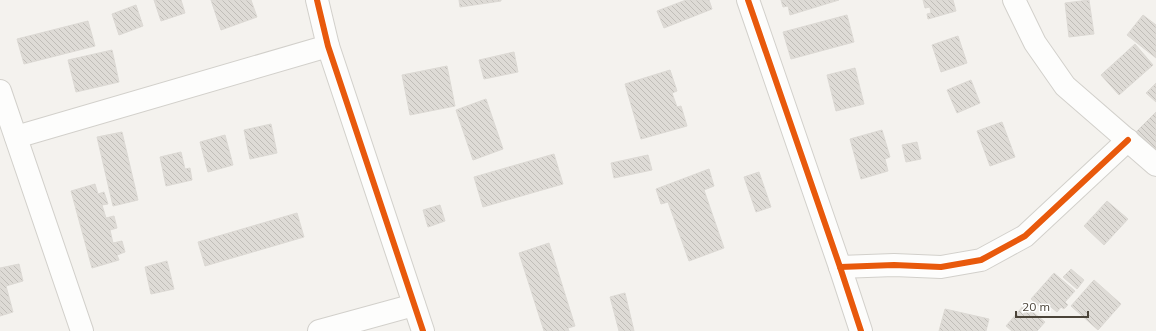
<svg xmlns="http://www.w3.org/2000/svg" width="1156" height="331" viewBox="0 0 1156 331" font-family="Mulish,sans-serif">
<defs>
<pattern id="building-back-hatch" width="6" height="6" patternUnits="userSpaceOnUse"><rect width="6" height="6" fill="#dedbd6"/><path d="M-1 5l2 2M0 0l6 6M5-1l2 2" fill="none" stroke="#c0bdb8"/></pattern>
</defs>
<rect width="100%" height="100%" fill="#f4f2ee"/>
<g fill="url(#building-back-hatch)" stroke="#dcd9d4">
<path d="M 154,0 L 181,0 L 185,13 L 161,21 Z"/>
<path d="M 211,0 L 251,0 L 257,17 L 221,30 Z"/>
<path d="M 459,0 L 501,0 L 501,1 L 460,7 Z"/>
<path d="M 686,0 L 709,0 L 712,9 L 664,28 L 657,11 Z"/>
<path d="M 781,0 L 839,0 L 790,15 L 788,6 L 783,7 Z"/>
<path d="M 923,0 L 953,0 L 956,11 L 928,19 L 927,14 L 931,13 L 930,7 L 925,8 Z"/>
<path d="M 1089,0 L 1094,34 L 1069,37 L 1065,3 Z"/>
<path d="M 136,5 L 143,26 L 119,35 L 112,14 Z"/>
<path d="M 847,15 L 854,42 L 791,59 L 783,32 Z"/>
<path d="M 1143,15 L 1156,25 L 1156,58 L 1127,35 Z"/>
<path d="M 88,21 L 95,46 L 24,64 L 17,39 Z"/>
<path d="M 958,36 L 967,63 L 941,72 L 932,45 Z"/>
<path d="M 1135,44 L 1153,65 L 1119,95 L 1101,75 Z"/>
<path d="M 112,50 L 119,82 L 76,92 L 68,60 Z"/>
<path d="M 514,52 L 518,72 L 484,79 L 479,60 Z"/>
<path d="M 447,66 L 455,106 L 410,115 L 402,75 Z"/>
<path d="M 855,68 L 864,104 L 836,111 L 827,75 Z"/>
<path d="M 670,70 L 677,91 L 672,93 L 677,107 L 681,106 L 687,126 L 641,139 L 625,84 Z"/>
<path d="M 971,80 L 980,103 L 957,113 L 947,90 Z"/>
<path d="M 1156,83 L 1156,102 L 1146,93 Z"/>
<path d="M 486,99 L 503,149 L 473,160 L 456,110 Z"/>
<path d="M 1156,112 L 1156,151 L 1136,132 Z"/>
<path d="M 1002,122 L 1015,157 L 990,166 L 977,131 Z"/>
<path d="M 271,124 L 277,153 L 250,159 L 244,130 Z"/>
<path d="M 882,130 L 890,157 L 885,159 L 888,171 L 861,179 L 850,139 Z"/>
<path d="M 122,132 L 138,200 L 113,206 L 97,137 Z"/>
<path d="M 225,135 L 233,165 L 208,172 L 200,142 Z"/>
<path d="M 917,142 L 921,159 L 906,162 L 902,145 Z"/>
<path d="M 181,152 L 185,169 L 190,168 L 192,180 L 166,186 L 160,157 Z"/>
<path d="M 554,154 L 563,184 L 483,207 L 474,177 Z"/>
<path d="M 648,155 L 652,170 L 614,178 L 611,163 Z"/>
<path d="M 709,169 L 714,186 L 704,190 L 724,248 L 689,261 L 668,202 L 661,204 L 656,189 Z"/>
<path d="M 759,172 L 771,207 L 756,212 L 744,177 Z"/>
<path d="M 95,184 L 98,194 L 104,192 L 108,204 L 102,205 L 106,218 L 114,216 L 117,228 L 110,230 L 113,243 L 122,241 L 125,252 L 117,255 L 119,260 L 92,268 L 71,191 Z"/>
<path d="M 1107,201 L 1128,219 L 1104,245 L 1084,226 Z"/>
<path d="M 440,205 L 445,221 L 428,227 L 423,210 Z"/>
<path d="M 297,213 L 304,237 L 205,266 L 198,242 Z"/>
<path d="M 549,243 L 575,326 L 568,328 L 569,331 L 544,331 L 519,253 Z"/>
<path d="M 167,261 L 174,289 L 151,294 L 145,267 Z"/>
<path d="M 19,264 L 23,281 L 6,286 L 13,312 L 0,316 L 0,268 Z"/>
<path d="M 1071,269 L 1084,280 L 1077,289 L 1063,277 Z"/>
<path d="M 1054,273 L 1075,291 L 1065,302 L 1068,305 L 1064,309 L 1061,307 L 1057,312 L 1051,307 L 1047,313 L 1031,299 Z"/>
<path d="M 1094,280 L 1121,304 L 1098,330 L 1071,306 Z"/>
<path d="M 625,293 L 634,331 L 619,331 L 610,297 Z"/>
<path d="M 1024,305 L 1045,322 L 1037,331 L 1012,331 L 1006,326 Z"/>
<path d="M 945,309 L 989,319 L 986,331 L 939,331 Z"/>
</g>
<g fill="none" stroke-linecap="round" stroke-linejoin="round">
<defs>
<g id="minor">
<path d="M 317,0 L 328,46 L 423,331"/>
<path d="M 748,0 L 840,267 L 861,331"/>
<path d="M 1014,0 L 1035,43 L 1065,86 L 1156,165"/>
<path d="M 0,91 L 82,331"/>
<path d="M 16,137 L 328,46"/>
<path d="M 840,267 L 894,265 L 941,267 L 981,260 L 1025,236 L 1128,140"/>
<path d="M 319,331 L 414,305"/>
</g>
</defs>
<use href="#minor" stroke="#d2d0cb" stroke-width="24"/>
<use href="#minor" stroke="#fdfdfc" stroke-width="22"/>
<defs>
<g id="cycleway">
<path d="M 317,0 L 328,46 L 423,331"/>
<path d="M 748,0 L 840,267 L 861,331"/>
<path d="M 840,267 L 894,265 L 941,267 L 981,260 L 1025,236 L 1128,140"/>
</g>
</defs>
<use href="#cycleway" stroke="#fff" stroke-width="8"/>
<use href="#cycleway" stroke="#e8590c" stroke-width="6"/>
</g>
<path d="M1016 311v6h72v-6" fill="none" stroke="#4b4439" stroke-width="2"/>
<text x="1022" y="311" font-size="12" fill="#4b4439" stroke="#ffffff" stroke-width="3" paint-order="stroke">20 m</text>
</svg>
